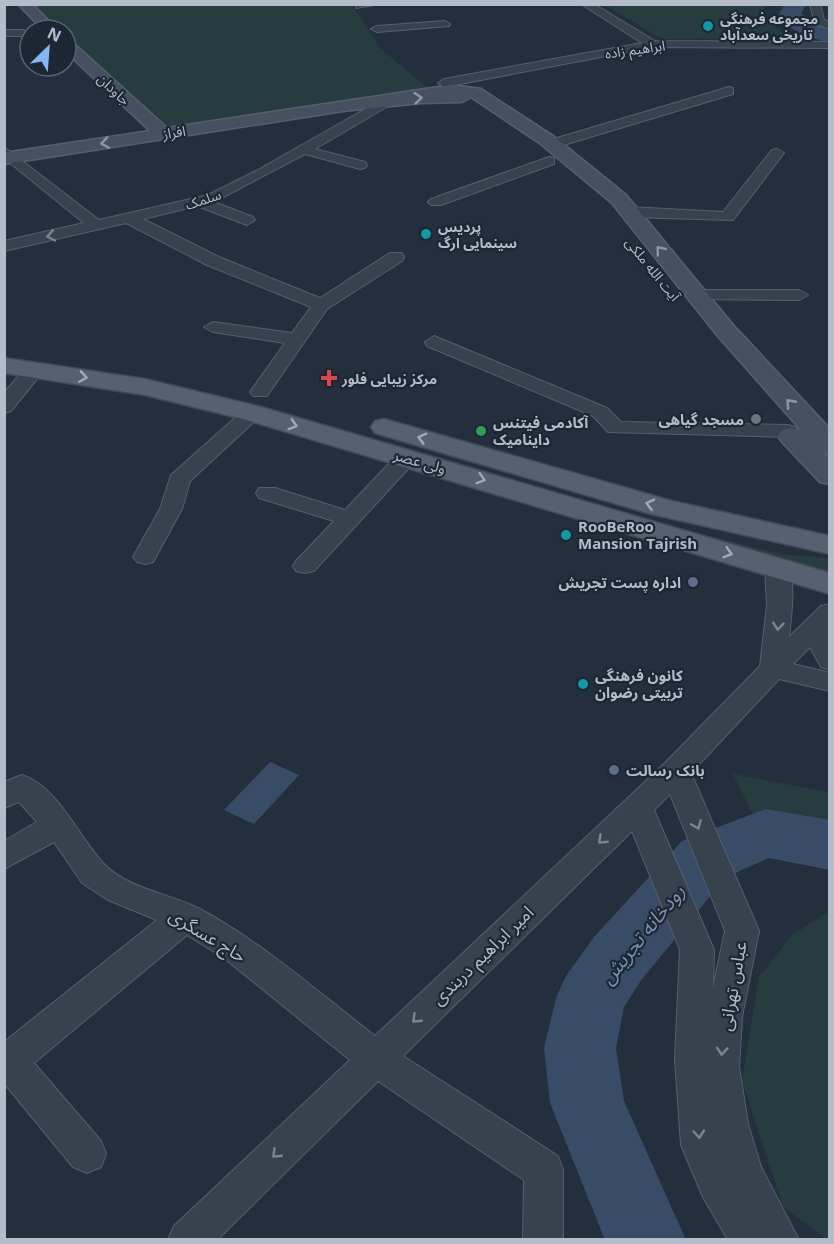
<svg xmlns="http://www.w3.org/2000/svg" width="834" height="1244" viewBox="0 0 834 1244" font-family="'Open Sans','Noto Sans Arabic',sans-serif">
<rect width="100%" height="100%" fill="#242f3e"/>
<g fill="#263c3f">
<path d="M 32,5 L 352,5 L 380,48 L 430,90 L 375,95 L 171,130 L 136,101 L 66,34 L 66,30 L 62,30 Z"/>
<path d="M 605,5 L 767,5 L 760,15 L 791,38 L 662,39 Z"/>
<path d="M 641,518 L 781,554 L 829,558 L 829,572 Z"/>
<path d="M 733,774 L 829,792 L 829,837 L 759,827 Z"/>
<path d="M 829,911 L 830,1239 L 828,1240 L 783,1207 L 742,1081 L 759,977 L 791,936 Z"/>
</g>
<path fill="#394c67" d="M 270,762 L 299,775 L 254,824 L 224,810 Z"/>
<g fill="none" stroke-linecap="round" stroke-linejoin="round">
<g fill="#394c67" fill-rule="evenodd">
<path d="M 785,4 L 806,4 L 801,14 L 830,28 L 830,43 C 812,38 789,32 778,16 Z"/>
<path d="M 765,809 L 830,820 L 830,870 L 769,858 L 726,877 L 642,979 L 624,1007 L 616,1048 L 624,1101 L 686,1240 L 605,1240 L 550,1103 L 544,1048 L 556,998 L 566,976 L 594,937 L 682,841 Z"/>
</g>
<defs>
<g id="street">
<path d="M 356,4 L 381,4 L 356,8 Z"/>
<path d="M 581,4 L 594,4 L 655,41 L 830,42 L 830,48 L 653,47 L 444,87 L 438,83 L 444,79 L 642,43 Z"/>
<path d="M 810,4 L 820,4 L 824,20 L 830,22 L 830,29 L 815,24 Z"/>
<path d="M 445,21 L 450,24 L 449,26 L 377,32 L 371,29 L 377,26 Z"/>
<path d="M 4,30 L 23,30 L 29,33 L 23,36 L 4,36 Z"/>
<path d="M 729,87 L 733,88 L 733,94 L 557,147 L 547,147 L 545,144 L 547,141 Z"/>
<path d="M 383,99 L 388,100 L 388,106 L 315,149 L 365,162 L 367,165 L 365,168 L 360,169 L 305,154 L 214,202 L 253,217 L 255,220 L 247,225 L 197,206 L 143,219 L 219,257 L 320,298 L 390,253 L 402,253 L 404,257 L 402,261 L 327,309 L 267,396 L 253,396 L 250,392 L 285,343 L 213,332 L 204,327 L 213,322 L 292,333 L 311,307 L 207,265 L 126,223 L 4,251 L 4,241 L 84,223 L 4,158 L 4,147 L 99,220 L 208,195 L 256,171 Z"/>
<path d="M 777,149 L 784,153 L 733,220 L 629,217 L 621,212 L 629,207 L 723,212 L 772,150 Z"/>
<path d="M 549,157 L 554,158 L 554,164 L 441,205 L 431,205 L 428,202 L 431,199 Z"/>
<path d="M 697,290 L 799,290 L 808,295 L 799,300 L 691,299 L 688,295 L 691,291 Z"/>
<path d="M 434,336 L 607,408 L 621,422 L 788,425 L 795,427 L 798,431 L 795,435 L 788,437 L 608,432 L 593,416 L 427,346 L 425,342 Z"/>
<path d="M 35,363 L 45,369 L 11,411 L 4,413 L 4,393 L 28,365 Z"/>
<path d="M 252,407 L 259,409 L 262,413 L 259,417 L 190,481 L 182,509 L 153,562 L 145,564 L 137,562 L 133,557 L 160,509 L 171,475 L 245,409 Z"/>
<path d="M 408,451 L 416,452 L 419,457 L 314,571 L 305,573 L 296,571 L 293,566 L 296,561 L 334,521 L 259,498 L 256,493 L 259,488 L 275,488 L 345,510 L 400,452 Z"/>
<path d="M 777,559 L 786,562 C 797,579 791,617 789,637 L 821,606 L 830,604 L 830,670 L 821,667 L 810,647 L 793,664 L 830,673 L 830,691 L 779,679 L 691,773 L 759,931 L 742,1017 L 739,1067 L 748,1124 L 761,1167 L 799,1240 L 728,1240 L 703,1197 L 681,1145 L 675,1059 L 680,950 L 632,831 L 403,1056 L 558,1156 L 563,1170 L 563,1240 L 523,1240 L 524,1180 L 378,1081 L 217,1240 L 168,1240 L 174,1226 L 350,1060 L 224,958 L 187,935 L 34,1063 L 101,1141 L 106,1154 L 101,1167 L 87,1173 L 73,1167 L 4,1083 L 4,1042 L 157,920 L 108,900 L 82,883 L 54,842 L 4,869 L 4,841 L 37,822 L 19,802 L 4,808 L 4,782 L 22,775 C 58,786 79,838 104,864 C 128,889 168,893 198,908 C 262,942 318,992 375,1036 L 665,763 L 760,666 L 767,605 L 765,567 L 768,562 ZM 670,794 L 725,931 L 713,988 L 714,950 L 654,810 Z"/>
</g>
<g id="secondary">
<path d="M 18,4 L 32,4 L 58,30 L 43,30 Z"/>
<path d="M 66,40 L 71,41 L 167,128 L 452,85 L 481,89 L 553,136 L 626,195 L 733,325 L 830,429 L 830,454 L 823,453 L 830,459 L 830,484 L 820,482 L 782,442 L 778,436 L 782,430 L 792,428 L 801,430 L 717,335 L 612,203 L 541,144 L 471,97 L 462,102 L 421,103 L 343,111 L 4,164 L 4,153 L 150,131 L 66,52 Z"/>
</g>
<g id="primary">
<path d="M 4,358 L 145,379 L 261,407 L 830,573 L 830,594 L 243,419 L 145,395 L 4,373 Z"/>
<path d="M 384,419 L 672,501 L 830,536 L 830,554 L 651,514 L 375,433 L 371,427 L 375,421 Z"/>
</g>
</defs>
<use href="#street" stroke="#565f6c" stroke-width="2"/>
<use href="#secondary" stroke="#565f6c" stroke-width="3"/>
<use href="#primary" stroke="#414a57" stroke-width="3"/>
<use href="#street" fill="#38414e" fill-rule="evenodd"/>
<use href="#secondary" fill="#465061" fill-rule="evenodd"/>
<use href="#primary" fill="#56606e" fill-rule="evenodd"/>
</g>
<defs><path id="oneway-chevron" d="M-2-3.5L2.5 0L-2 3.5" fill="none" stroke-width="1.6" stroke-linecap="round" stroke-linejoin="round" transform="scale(1.5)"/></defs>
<g stroke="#8e96a5">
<use href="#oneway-chevron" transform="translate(418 98) rotate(-6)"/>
<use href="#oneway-chevron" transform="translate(105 143) rotate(171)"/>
<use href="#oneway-chevron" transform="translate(660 250) rotate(-129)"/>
<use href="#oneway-chevron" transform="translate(790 403) rotate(-132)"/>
</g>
<g stroke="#7c8592">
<use href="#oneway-chevron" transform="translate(51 236) rotate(168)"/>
<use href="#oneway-chevron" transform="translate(778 626) rotate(96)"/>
<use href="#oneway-chevron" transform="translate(697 825) rotate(67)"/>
<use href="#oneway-chevron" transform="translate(602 840) rotate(136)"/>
<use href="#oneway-chevron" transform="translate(416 1019) rotate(136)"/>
<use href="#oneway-chevron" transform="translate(722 1051) rotate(94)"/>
<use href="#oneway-chevron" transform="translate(699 1134) rotate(85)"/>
<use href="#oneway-chevron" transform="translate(276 1154) rotate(136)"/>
</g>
<g stroke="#a1aab7">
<use href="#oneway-chevron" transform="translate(83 377) rotate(9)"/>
<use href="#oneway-chevron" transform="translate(293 425) rotate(16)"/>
<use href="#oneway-chevron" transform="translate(422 438) rotate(-165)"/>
<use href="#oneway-chevron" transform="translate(481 479) rotate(17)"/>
<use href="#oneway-chevron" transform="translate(650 504) rotate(-166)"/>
<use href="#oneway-chevron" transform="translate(728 553) rotate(17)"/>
</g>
<g fill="#0f9aa8" stroke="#1d2633" stroke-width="2">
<circle cx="708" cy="26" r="6"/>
<circle cx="426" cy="234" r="6"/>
<circle cx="566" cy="535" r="6"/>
<circle cx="583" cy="684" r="6"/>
</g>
<path fill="#e0444e" stroke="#1d2633" stroke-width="2" d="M326 369h6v6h6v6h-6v6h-6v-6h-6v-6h6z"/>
<circle fill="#6b7280" stroke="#1d2633" stroke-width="2" cx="756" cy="419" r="6"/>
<circle fill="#2e9e5b" stroke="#1d2633" stroke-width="2" cx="481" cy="431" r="6"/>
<g fill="#5c6f8a" stroke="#1d2633" stroke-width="2">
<circle cx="693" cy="582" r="6"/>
<circle cx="614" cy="770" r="6"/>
</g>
<g text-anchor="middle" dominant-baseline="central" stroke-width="4.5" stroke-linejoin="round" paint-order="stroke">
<g font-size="14" font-weight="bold" fill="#b4bcc9" stroke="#1d2633" text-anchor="start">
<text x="720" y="18">مجموعه فرهنگی<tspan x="720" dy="16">تاریخی سعدآباد</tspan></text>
<text x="438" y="226">پردیس<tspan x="438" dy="16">سینمایی ارگ</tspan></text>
<text x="342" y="378">مرکز زیبایی فلور</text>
</g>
<g font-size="14" fill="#b4bcc9" stroke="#1d2633">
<text transform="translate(635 49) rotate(-8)">ابراهیم زاده</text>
<text transform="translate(114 89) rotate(43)">جاودان</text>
<text transform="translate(174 132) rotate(-9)">افراز</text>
<text transform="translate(203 199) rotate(-18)">سلمک</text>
<text transform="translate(653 269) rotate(51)">آیت الله ملکی</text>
</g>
<g font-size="15" font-weight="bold" fill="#b4bcc9" stroke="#1d2633" text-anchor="start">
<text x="744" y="419" text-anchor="end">مسجد گیاهی</text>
<text x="493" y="422">آکادمی فیتنس<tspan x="493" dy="17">داینامیک</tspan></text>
<text x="578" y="526">RooBeRoo<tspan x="578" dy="17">Mansion Tajrish</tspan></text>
<text x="681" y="582" text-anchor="end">اداره پست تجریش</text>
<text x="595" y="675">کانون فرهنگی<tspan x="595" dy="17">تربیتی رضوان</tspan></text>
<text x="626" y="770">بانک رسالت</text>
</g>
<g font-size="15" fill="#b4bcc9" stroke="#1d2633">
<text transform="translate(420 461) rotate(16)">ولی عصر</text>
</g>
<g font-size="18" fill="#b4bcc9" stroke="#1d2633">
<text transform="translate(208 935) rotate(31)">حاج عسگری</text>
<text transform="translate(482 955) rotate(-44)">امیر ابراهیم دربندی</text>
<text transform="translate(732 986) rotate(-80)">عباس تهرانی</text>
</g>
<g font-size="20" font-style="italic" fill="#7c92b1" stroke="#1d2633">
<text transform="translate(642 934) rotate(-51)">رودخانه تجریش</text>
</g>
</g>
<rect width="834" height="1244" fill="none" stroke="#b4bcc9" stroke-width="12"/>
<g transform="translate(48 48) rotate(25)"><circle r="28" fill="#1d2633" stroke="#59626f" stroke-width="1.5"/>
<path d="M0-4.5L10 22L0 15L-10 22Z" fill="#8ab4f8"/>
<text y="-9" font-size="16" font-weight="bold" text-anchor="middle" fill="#b4bcc9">N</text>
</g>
</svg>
